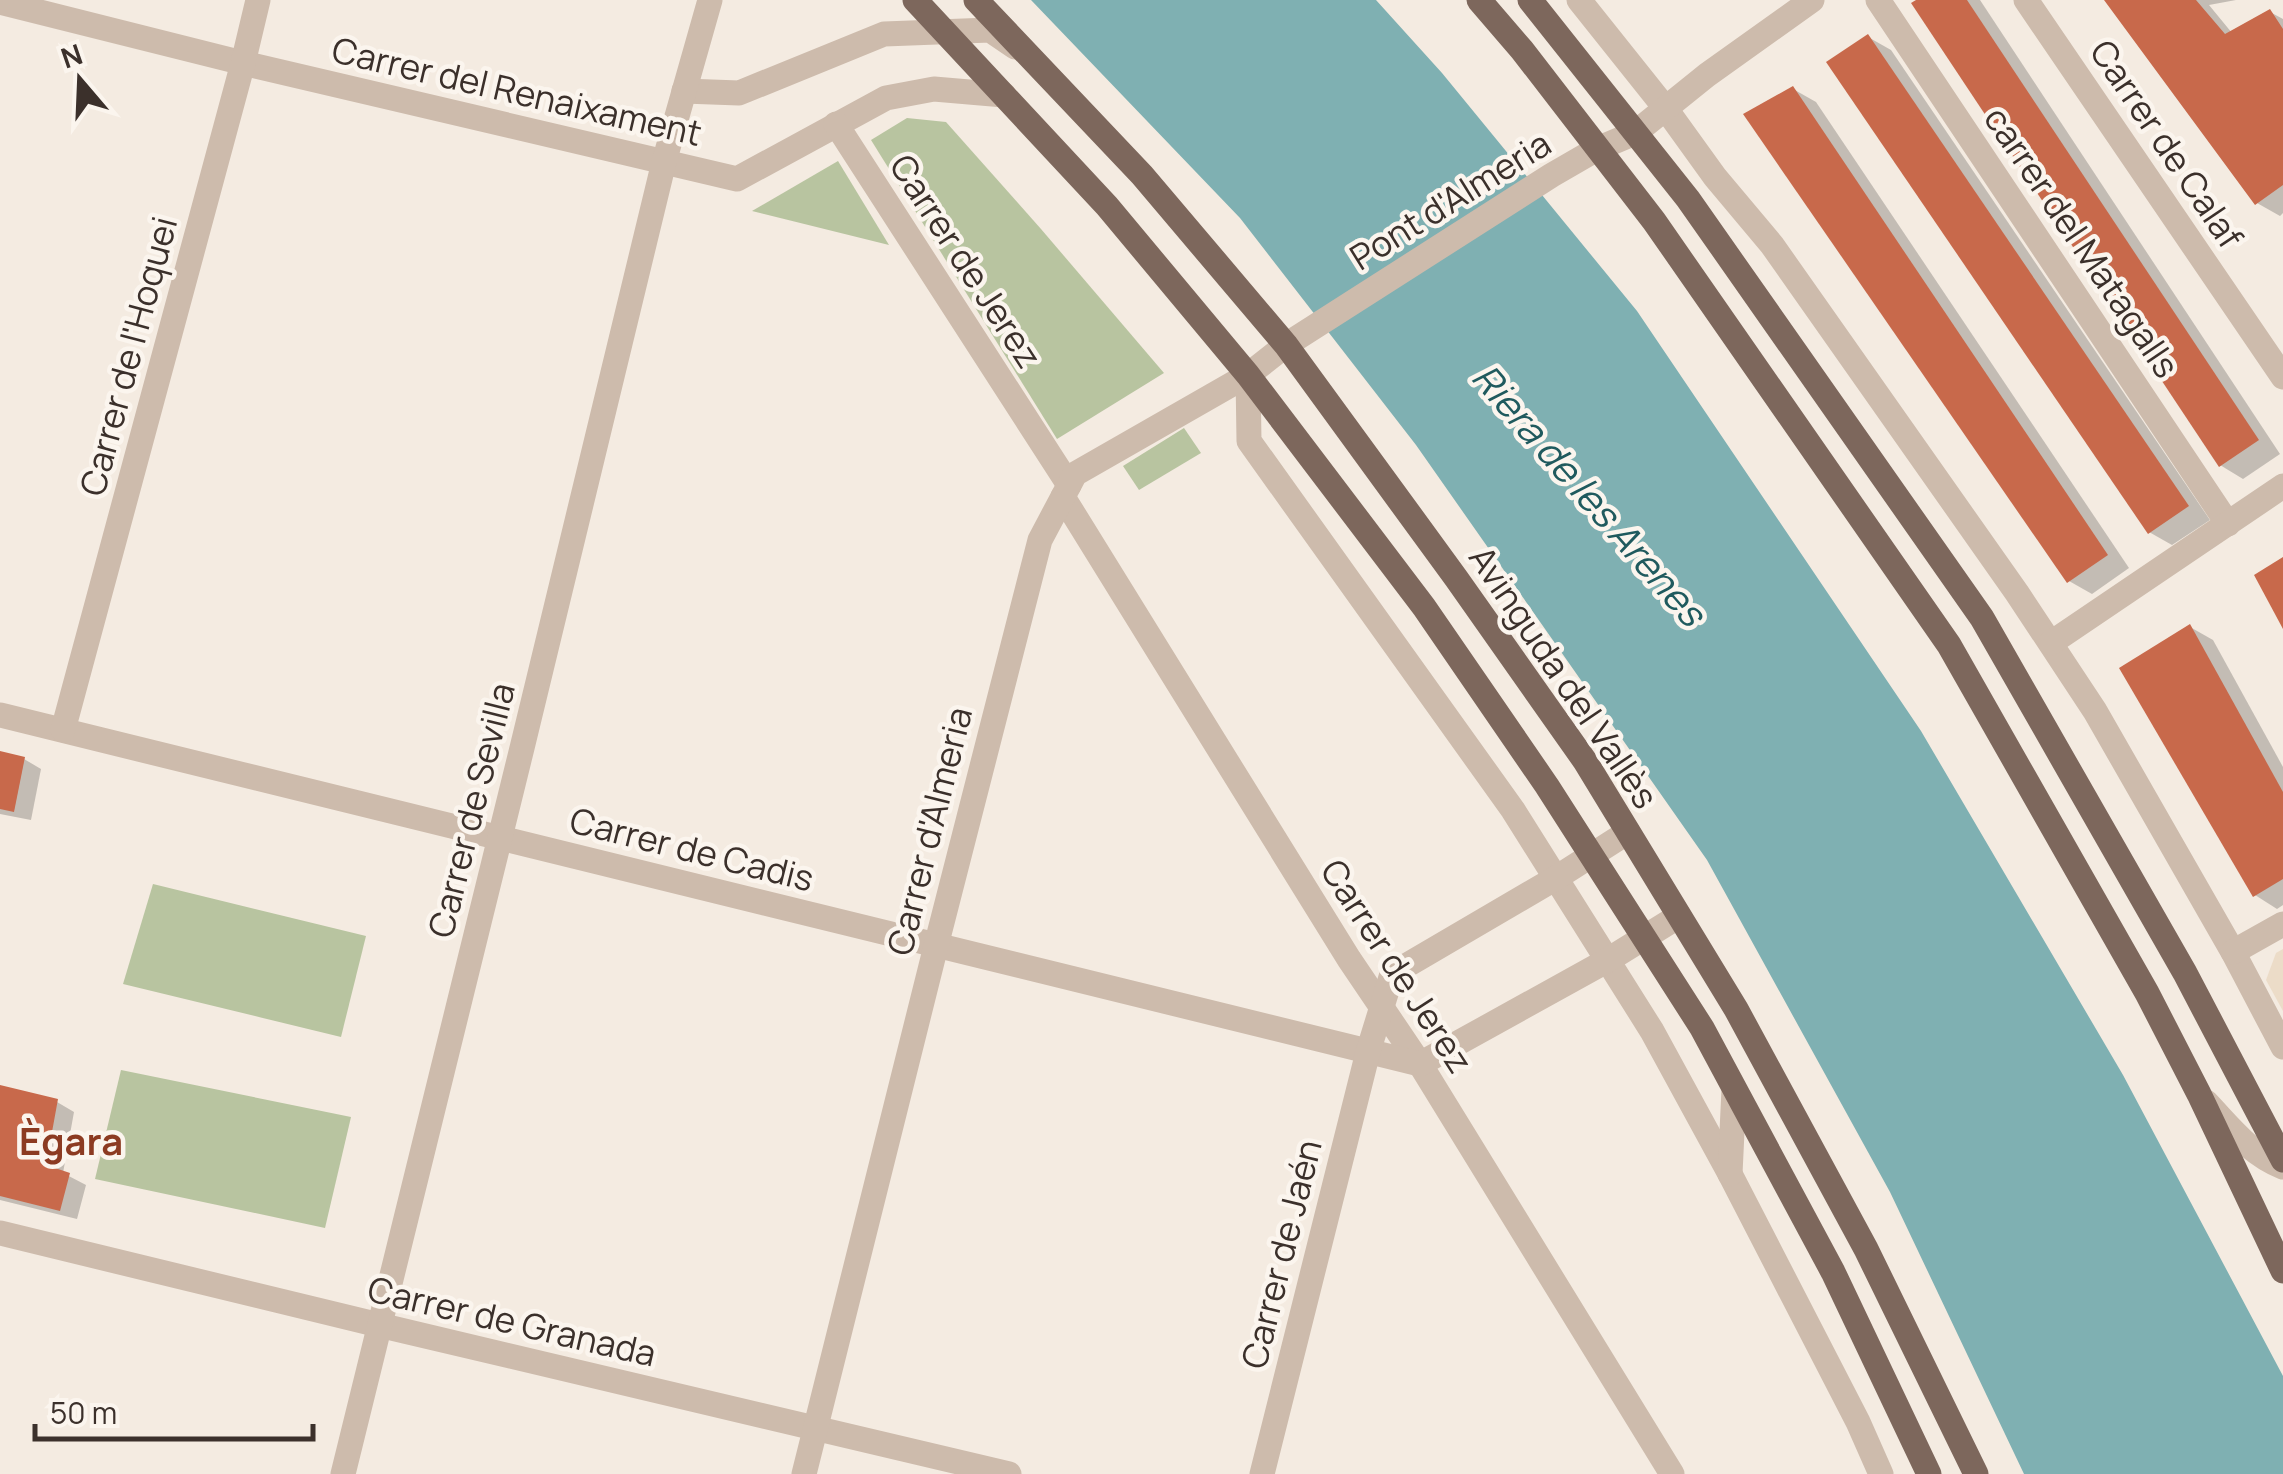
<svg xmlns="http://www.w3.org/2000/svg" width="2283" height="1474" viewBox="0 0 2283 1474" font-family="Manrope,sans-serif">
<rect width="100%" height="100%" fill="#f4ebe1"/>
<g fill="#b8c4a0">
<path d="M 907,118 L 946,122 L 1041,229 L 1164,373 L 1057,439 L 871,140 Z"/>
<path d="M 838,161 L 889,245 L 752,211 Z"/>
<path d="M 1184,428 L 1201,453 L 1139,490 L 1123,466 Z"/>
<path d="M 153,884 L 366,936 L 341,1037 L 123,984 Z"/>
<path d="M 121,1070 L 351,1117 L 325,1228 L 95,1179 Z"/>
</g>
<path fill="#ecdcc8" d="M 2283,949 L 2283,1011 L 2266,980 L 2276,953 Z"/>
<path fill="#7fb0b2" d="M 1031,0 L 1376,0 L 1442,73 L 1637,311 L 1921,731 L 2123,1075 L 2283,1376 L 2283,1474 L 2024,1474 L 1890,1192 L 1707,860 L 1416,445 L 1240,218 Z"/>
<g fill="#0003">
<path d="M 1920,0 L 1980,0 L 2280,454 L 2243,479 L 2220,465 Z"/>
<path d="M 2107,0 L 2236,0 L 2209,5 L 2232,33 L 2270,12 L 2283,19 L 2283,213 L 2280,216 L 2257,203 Z"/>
<path d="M 1868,37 L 1891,50 L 2210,520 L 2172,545 L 2149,532 Z"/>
<path d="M 1793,89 L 1816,102 L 2129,568 L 2092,594 L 2069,581 Z"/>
<path d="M 2190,627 L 2213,640 L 2283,767 L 2283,905 L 2277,909 L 2255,895 Z"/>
<path d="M 0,754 L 24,759 L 41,769 L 31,820 L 0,814 Z"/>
<path d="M 0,1088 L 57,1102 L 74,1112 L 63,1173 L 86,1185 L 77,1219 L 0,1200 Z"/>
</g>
<g fill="#c8694b">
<path d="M 1916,0 L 1967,0 L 2259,440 L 2219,467 L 1911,3 Z"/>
<path d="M 2104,0 L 2196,0 L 2225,34 L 2270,9 L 2283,29 L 2283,185 L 2255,205 Z"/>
<path d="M 1868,34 L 2189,506 L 2148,534 L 1826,62 Z"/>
<path d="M 1793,86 L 2108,555 L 2067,583 L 1743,114 Z"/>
<path d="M 2283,557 L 2283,629 L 2254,575 Z"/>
<path d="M 2190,624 L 2283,792 L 2283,879 L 2253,897 L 2119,668 Z"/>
<path d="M 0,751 L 25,757 L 14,812 L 0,809 Z"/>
<path d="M 0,1085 L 58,1099 L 46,1165 L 70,1173 L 60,1211 L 0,1196 Z"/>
</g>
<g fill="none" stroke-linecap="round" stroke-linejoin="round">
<g stroke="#cdbbac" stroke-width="25">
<path d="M 1579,0 L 1666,109 L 1715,177 L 1772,245 L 2017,593 L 2095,711 L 2233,952 L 2283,1047"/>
<path d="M 1878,0 L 2228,524"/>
<path d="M 2026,0 L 2283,377"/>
<path d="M 0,2 L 243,63 L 737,179 L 886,98 L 934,89 L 1004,95"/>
<path d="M 684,91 L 739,93 L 884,34 L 990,30 L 1015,47"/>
<path d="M 836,124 L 1069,485"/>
<path d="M 1248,375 L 1249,441 L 1513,810 L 1652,1031 L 1730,1174 L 1858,1422 L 1881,1474"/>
<path d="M 1063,497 L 1349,959 L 1420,1064 L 1672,1474"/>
<path d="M 2051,643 L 2283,486"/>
<path d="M 0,715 L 1420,1064 L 1608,960 L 1679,916"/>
<path d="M 63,730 L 243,63 L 258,0"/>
<path d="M 2233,952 L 2283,924"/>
<path d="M 2206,1102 C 2230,1127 2250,1154 2283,1167"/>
<path d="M 1730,1174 L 1734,1089"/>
<path d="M 0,1233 L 379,1325 L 1009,1474"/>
<path d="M 343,1474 L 522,748 L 664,162 L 710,0"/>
<path d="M 804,1474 L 936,946 L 1040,540 L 1075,474 L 1248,375 L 1286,345 L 1552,175 L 1597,149 L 1635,133 L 1707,75 L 1812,0"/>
<path d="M 1262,1474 L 1368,1052 L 1392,974 L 1556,878 L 1628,832"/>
</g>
<g stroke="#7d675c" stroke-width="25">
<path d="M 915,0 L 1107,206 L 1248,375 L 1424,607 L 1547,786 L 1702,1028 L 1833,1272 L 1929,1474"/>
<path d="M 976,0 L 1142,175 L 1286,345 L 1456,578 L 1585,761 L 1736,1009 L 1866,1249 L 1976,1474"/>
<path d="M 1479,0 L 1522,50 L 1654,221 L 1949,645 L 2147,993 L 2199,1094 L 2283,1271"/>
<path d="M 1530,0 L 1688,199 L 1982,618 L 2185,973 L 2283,1160"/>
</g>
</g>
<g text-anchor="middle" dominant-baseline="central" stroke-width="9" stroke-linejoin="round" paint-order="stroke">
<g font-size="35" fill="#3b302b" stroke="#fbf5ee">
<text transform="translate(517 91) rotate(13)">Carrer del Renaixament</text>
<text transform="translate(2167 144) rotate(56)">Carrer de Calaf</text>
<text transform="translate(1450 200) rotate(-32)">Pont d'Almeria</text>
<text transform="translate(2082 242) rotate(56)">carrer del Matagalls</text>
<text transform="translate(966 261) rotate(57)">Carrer de Jerez</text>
<text transform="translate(128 356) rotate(-75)">Carrer de l'Hoquei</text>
<text transform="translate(1564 677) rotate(56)">Avinguda del Vallès</text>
<text transform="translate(471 810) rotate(-76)">Carrer de Sevilla</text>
<text transform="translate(929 831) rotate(-76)">Carrer d'Almeria</text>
<text transform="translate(692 849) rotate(14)">Carrer de Cadis</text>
<text transform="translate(1397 966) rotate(57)">Carrer de Jerez</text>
<text transform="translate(1281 1254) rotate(-76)">Carrer de Jaén</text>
<text transform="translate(512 1321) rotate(13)">Carrer de Granada</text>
</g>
<g font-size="38" font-style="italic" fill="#1f5a5e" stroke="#fbf5ee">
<text transform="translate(1590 494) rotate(49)">Riera de les Arenes</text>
</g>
<g font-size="38" font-weight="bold" fill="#8c3b22" stroke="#fbf5ee">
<text x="71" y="1140">Ègara</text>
</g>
</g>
<g transform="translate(80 80) rotate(341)" stroke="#fbf5ee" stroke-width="8" paint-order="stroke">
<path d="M0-8L18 38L0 25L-18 38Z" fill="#3b302b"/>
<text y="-15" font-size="28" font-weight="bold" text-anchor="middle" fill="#3b302b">N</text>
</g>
<path d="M35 1424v15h278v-15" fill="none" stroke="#3b302b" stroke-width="5"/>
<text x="50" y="1424" font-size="30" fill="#3b302b" stroke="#fbf5ee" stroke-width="8" paint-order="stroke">50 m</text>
</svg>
